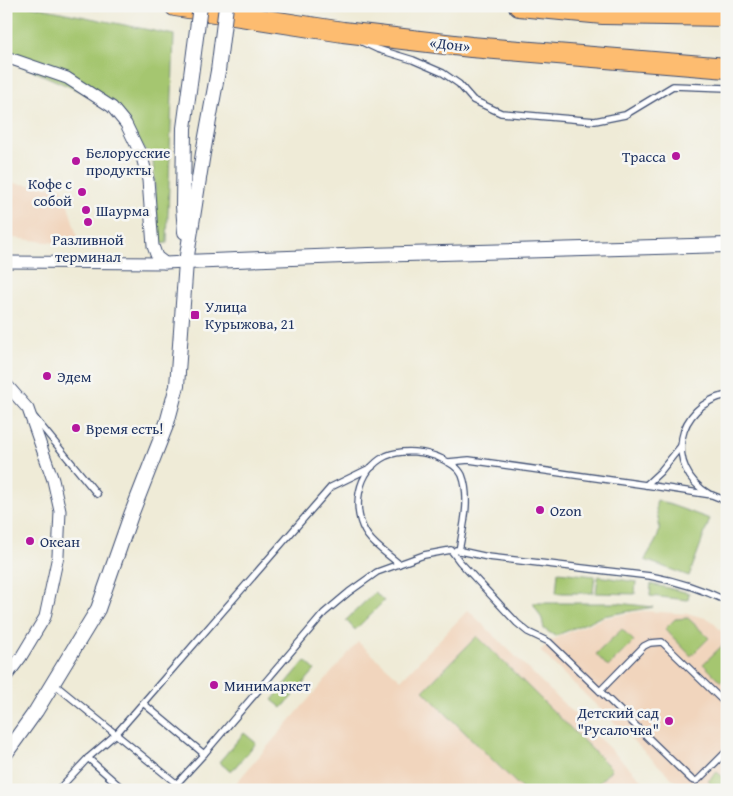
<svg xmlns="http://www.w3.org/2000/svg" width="733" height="796" viewBox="0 0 733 796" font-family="'Gentium Book Plus',serif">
<rect width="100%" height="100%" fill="#f6f6f2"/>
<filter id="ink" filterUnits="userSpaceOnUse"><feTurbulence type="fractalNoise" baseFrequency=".02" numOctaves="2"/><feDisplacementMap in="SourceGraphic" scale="10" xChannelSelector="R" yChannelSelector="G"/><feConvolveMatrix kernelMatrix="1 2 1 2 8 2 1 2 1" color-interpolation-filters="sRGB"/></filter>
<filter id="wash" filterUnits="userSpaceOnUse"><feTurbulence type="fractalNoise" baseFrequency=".0096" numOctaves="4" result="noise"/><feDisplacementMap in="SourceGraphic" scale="20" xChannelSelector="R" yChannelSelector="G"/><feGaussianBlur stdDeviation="1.12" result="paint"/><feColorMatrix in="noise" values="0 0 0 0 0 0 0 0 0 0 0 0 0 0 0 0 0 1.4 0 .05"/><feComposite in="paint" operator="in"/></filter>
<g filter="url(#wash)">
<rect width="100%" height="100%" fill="#efebd7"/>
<g fill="#f1d5bd">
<path d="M 10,183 L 63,188 L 80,246 L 6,237 L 6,195 Z"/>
<path d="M 468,610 L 652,790 L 230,790 L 358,642 L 401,680 Z"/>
<path d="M 643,611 L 690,614 L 709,619 L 727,636 L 727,790 L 684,790 L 540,651 L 549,642 L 560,636 L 604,618 Z"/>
</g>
<g fill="#a5c66f" stroke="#607a66">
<path d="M 6,6 L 31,6 L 174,35 L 167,243 L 159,244 L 153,161 L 114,106 L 6,59 Z"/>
<path d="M 657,500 L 710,519 L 689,576 L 645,560 C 649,550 658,541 659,531 C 661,519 653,511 657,500 Z"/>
<path d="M 558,572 L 595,576 L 593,593 L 556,593 Z"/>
<path d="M 598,576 L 636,582 L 635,594 L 596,593 Z"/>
<path d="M 651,584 L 689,593 L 688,600 L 650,596 Z"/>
<path d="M 375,592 L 384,601 L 355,630 L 346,620 Z"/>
<path d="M 533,603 L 618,603 L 653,607 L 603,616 L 555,636 L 544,629 L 542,619 Z"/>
<path d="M 688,618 L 709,638 L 691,656 L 665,629 L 675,619 Z"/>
<path d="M 622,629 L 634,641 L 608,667 L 596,654 Z"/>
<path d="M 477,636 L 612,769 L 592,790 L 523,790 L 423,691 Z"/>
<path d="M 727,641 L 727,676 L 721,682 L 703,664 Z"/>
<path d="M 305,661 L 315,670 L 282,708 L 272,700 Z"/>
<path d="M 244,733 L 256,743 L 231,772 L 219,762 Z"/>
<path d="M 717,772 L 727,781 L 727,790 L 717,790 L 708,781 Z"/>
</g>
</g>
<g filter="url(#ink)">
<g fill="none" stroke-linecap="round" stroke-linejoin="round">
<defs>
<g id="service">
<path d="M 362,42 L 377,49 L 413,60 L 443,73 L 459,84 L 473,100 L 501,113 L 595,121 L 625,115 L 673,86 L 727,88"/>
<path d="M 34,417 L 97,494"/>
<path d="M 448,462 L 469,460 L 646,485 L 712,495 L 727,501"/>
<path d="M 646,485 L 660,472 L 681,446"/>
<path d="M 709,494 C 664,467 676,405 727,395"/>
<path d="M 456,550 L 488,557 L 650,576 C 677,581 702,589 727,601"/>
<path d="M 399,564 C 389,555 376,547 368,536 C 350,511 357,470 386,456 C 402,449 426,451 442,459 C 450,463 458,467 462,475 C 471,498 463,528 459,551"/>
<path d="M 53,683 L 177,784"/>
<path d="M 600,691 L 644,646 L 650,643 L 662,642 L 727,705"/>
<path d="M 204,754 L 324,613 L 349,592 L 377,572 L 424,555 L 451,550 L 460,562 L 517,623 L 528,632 L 549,642 L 692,780 L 696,781 L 699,779 L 727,751"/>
<path d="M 88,758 L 124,790"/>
<path d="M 58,790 L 88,758 L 116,734 L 143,703"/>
<path d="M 171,790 L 204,754 L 143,703 L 331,487 L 372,467"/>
</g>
<g id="minor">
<path d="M 6,57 L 67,78 L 112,107 L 126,124 L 142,157 L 148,180 L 153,246 L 157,257 L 165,263 L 186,262"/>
<path d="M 6,262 L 164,263"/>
<path d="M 6,384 L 28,409 L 53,480 L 60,511 L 58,556 L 45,617 L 21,657 L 6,677"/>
</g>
<g id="tertiary">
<path d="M 185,232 L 183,206 L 184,128 L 192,68"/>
<path d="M 186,262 L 369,255 L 727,245"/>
<path d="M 6,753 L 36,711 L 98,609 L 131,515 L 167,423 L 177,386 L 186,262 L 203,153 L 218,71"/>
</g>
<g id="motorway">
<path d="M 175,6 L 343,32 L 471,47 L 727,68"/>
<path d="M 519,6 L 603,14 L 727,16"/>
</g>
</defs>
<use href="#service" stroke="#3b4b70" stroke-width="8"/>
<use href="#minor" stroke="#3b4b70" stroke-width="13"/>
<use href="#tertiary" stroke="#3b4b70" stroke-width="16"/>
<use href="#motorway" stroke="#3b4b70" stroke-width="22"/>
<use href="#service" stroke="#fff" stroke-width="5.5"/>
<use href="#minor" stroke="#fff" stroke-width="11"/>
<use href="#tertiary" stroke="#fff" stroke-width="14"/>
<use href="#motorway" stroke="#fdbc70" stroke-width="20"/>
<defs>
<g id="tertiary-bridge">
<path d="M 192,68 L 200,6"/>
<path d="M 218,71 L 226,6"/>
</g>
</defs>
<use href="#tertiary-bridge" stroke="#3b4b70" stroke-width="16" stroke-linecap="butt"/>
<use href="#tertiary-bridge" stroke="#fff" stroke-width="14"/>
</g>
</g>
<g fill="#b5179e" stroke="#f6f6f2" stroke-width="2">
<circle cx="676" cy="156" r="5"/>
<circle cx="76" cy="161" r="5"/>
<circle cx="82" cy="192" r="5"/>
<circle cx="86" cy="210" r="5"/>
<circle cx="88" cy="222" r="5"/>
<rect x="190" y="310" width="10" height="10" rx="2.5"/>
<circle cx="47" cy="376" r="5"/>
<circle cx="76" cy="428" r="5"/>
<circle cx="540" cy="510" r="5"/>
<circle cx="30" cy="541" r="5"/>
<circle cx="214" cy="685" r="5"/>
<circle cx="669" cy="721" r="5"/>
</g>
<g text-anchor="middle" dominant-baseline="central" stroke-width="5" stroke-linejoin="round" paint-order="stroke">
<g font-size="15" fill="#1b2f5e" stroke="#f6f6f2">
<text transform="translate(450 44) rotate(6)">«Дон»</text>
</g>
<g font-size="15" fill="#1b2f5e" stroke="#f6f6f2" text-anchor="start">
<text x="86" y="152">Белорусские<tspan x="86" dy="17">продукты</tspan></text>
<text x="666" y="156" text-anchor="end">Трасса</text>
<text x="72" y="183" text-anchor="end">Кофе с<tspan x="72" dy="17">собой</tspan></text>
<text x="96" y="210">Шаурма</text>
<text x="88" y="239" text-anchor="middle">Разливной<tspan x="88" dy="17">терминал</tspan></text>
<text x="205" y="306">Улица<tspan x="205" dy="17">Курыжова, 21</tspan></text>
<text x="57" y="376">Эдем</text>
<text x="86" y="428">Время есть!</text>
<text x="550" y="510">Ozon</text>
<text x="40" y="541">Океан</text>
<text x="224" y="685">Минимаркет</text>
<text x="659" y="712" text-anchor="end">Детский сад<tspan x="659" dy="17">"Русалочка"</tspan></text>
</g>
</g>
<rect width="733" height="796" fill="none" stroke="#f6f6f2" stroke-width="25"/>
</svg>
